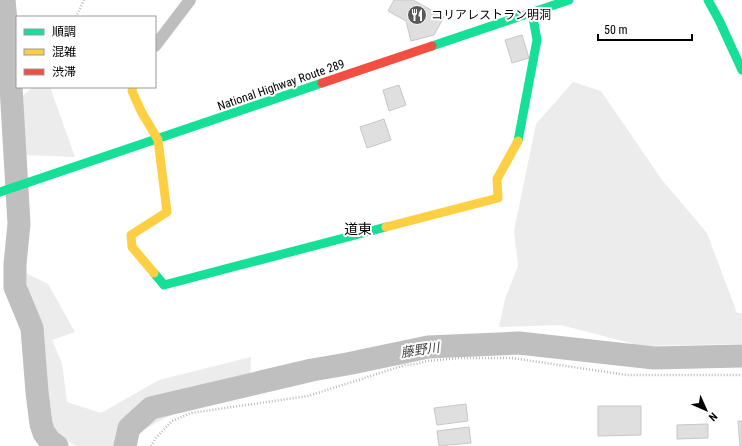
<svg xmlns="http://www.w3.org/2000/svg" width="742" height="446" viewBox="0 0 742 446" font-family="'Roboto Condensed','Noto Sans JP',sans-serif">
<rect width="100%" height="100%" fill="#fff"/>
<g fill="#ececec">
<path d="M 573,82 L 601,91 L 662,180 L 707,233 L 737,313 L 742,313 L 742,344 L 642,346 L 561,325 L 499,327 L 505,299 L 518,266 L 514,231 L 536,124 Z"/>
<path d="M 33,87 L 50,87 L 75,157 L 23,155 L 24,134 L 17,101 Z"/>
<path d="M 26,273 L 48,284 L 75,332 L 52,340 L 62,363 L 67,402 L 101,413 L 159,380 L 251,357 L 250,383 L 165,418 L 115,446 L 76,446 L 46,428 L 44,404 L 32,348 L 32,326 Z"/>
</g>
<g fill="none" stroke-linecap="round" stroke-linejoin="round">
<g stroke="#bfbfbf" stroke-width="23">
<path d="M 4,0 L 9,52 L 19,224 L 15,264 L 15,287 L 32,328 L 37,392 L 41,424 L 44,433 L 50,441 L 57,446"/>
<path d="M 125,446 L 129,428 L 151,408 L 312,370 L 347,364 L 428,347 L 519,343 L 654,358 L 742,356"/>
</g>
</g>
<g fill="#dfdfdf" stroke="#c7c7c7">
<path d="M 394,0 L 413,0 L 444,17 L 434,35 L 411,41 L 406,21 L 388,11 Z"/>
<path d="M 522,35 L 529,58 L 512,63 L 505,40 Z"/>
<path d="M 399,85 L 406,105 L 389,111 L 383,90 Z"/>
<path d="M 384,119 L 391,140 L 367,148 L 360,127 Z"/>
<path d="M 466,404 L 468,421 L 437,425 L 434,408 Z"/>
<path d="M 598,406 L 641,406 L 641,435 L 598,436 Z"/>
<path d="M 738,421 L 742,421 L 742,446 L 740,446 Z"/>
<path d="M 708,424 L 708,438 L 677,439 L 677,425 Z"/>
<path d="M 469,427 L 471,443 L 439,446 L 437,431 Z"/>
</g>
<g fill="none" stroke-linecap="round" stroke-linejoin="round">
<g stroke="#b9b9b9" stroke-width="2.5" stroke-dasharray="1 2" stroke-linecap="butt">
<path d="M 76,17 L 84,0"/>
<path d="M 151,446 L 156,438 L 172,421 L 191,413 L 308,396 L 405,365 L 416,364 L 427,361 L 462,358 L 512,358 L 627,375 L 742,375"/>
</g>
<path stroke="#bebebe" stroke-width="12" d="M 155,46 L 190,0"/>
<g stroke="#16e098" stroke-width="9">
<path d="M 708,0 L 719,20 L 742,70"/>
<path d="M 432,46 L 569,0"/>
<path d="M 518,141 L 537,40 L 532,12"/>
<path d="M 0,192 L 322,83"/>
<path d="M 154,273 L 164,285 L 386,227"/>
</g>
<g stroke="#ffcf43" stroke-width="9">
<path d="M 133,87 L 132,91 L 141,111 L 158,140 L 167,212 L 131,235 L 132,247 L 154,273"/>
<path d="M 386,227 L 498,198 L 497,179 L 518,141"/>
</g>
<path stroke="#f24e42" stroke-width="9" d="M 322,83 L 432,46"/>
</g>
<defs>
<symbol id="restaurant-disc" viewBox="-11 -11 22 22"><circle r="9.5" fill="#595959" stroke="#fff"/><path d="M-5-6h1v4h1v-4h1v4h1v-4h1v5L-1.5 .5V6h-2V.5L-5-1ZM5-6V6H3V1.5H1.5Q1.5-4 5-6Z" fill="#fff"/></symbol>
</defs>
<g fill-rule="evenodd">
<use href="#restaurant-disc" x="406" y="4" width="22" height="22"/>
</g>
<g text-anchor="middle" dominant-baseline="central" stroke-width="4" stroke-linejoin="round" paint-order="stroke">
<g font-size="12" fill="#000" stroke="#fff" text-anchor="start">
<text x="431" y="15">コリアレストラン明洞</text>
</g>
<g font-size="12" fill="#000" stroke="#fff">
<text transform="translate(281 85) rotate(-19)">National Highway Route 289</text>
</g>
<g font-size="13" font-style="italic" fill="#444" stroke="#fff">
<text transform="translate(420 350) rotate(-8)">藤野川</text>
</g>
<g font-size="14" fill="#000" stroke="#fff">
<text x="358" y="229">道東</text>
</g>
</g>
<rect x="16" y="16" width="140" height="72" fill="#ffffff" stroke="#999999"/>
<rect x="24" y="29" width="20" height="6" fill="#16e098" stroke="#999999"/>
<text x="52" y="36" font-size="12" fill="#000000">順調</text>
<rect x="24" y="49" width="20" height="6" fill="#ffcf43" stroke="#999999"/>
<text x="52" y="56" font-size="12" fill="#000000">混雑</text>
<rect x="24" y="69" width="20" height="6" fill="#f24e42" stroke="#999999"/>
<text x="52" y="76" font-size="12" fill="#000000">渋滞</text>
<g transform="translate(706 410) rotate(135)" stroke="#ffffff" stroke-width="3" paint-order="stroke">
<path d="M0-3L7 15L0 10L-7 15Z" fill="#000000"/>
<text y="-6" font-size="11" font-weight="bold" text-anchor="middle" fill="#000000">N</text>
</g>
<path d="M598 34v6h94v-6" fill="none" stroke="#000000" stroke-width="2"/>
<text x="604" y="34" font-size="12" fill="#000000" stroke="#ffffff" stroke-width="3" paint-order="stroke">50 m</text>
</svg>
